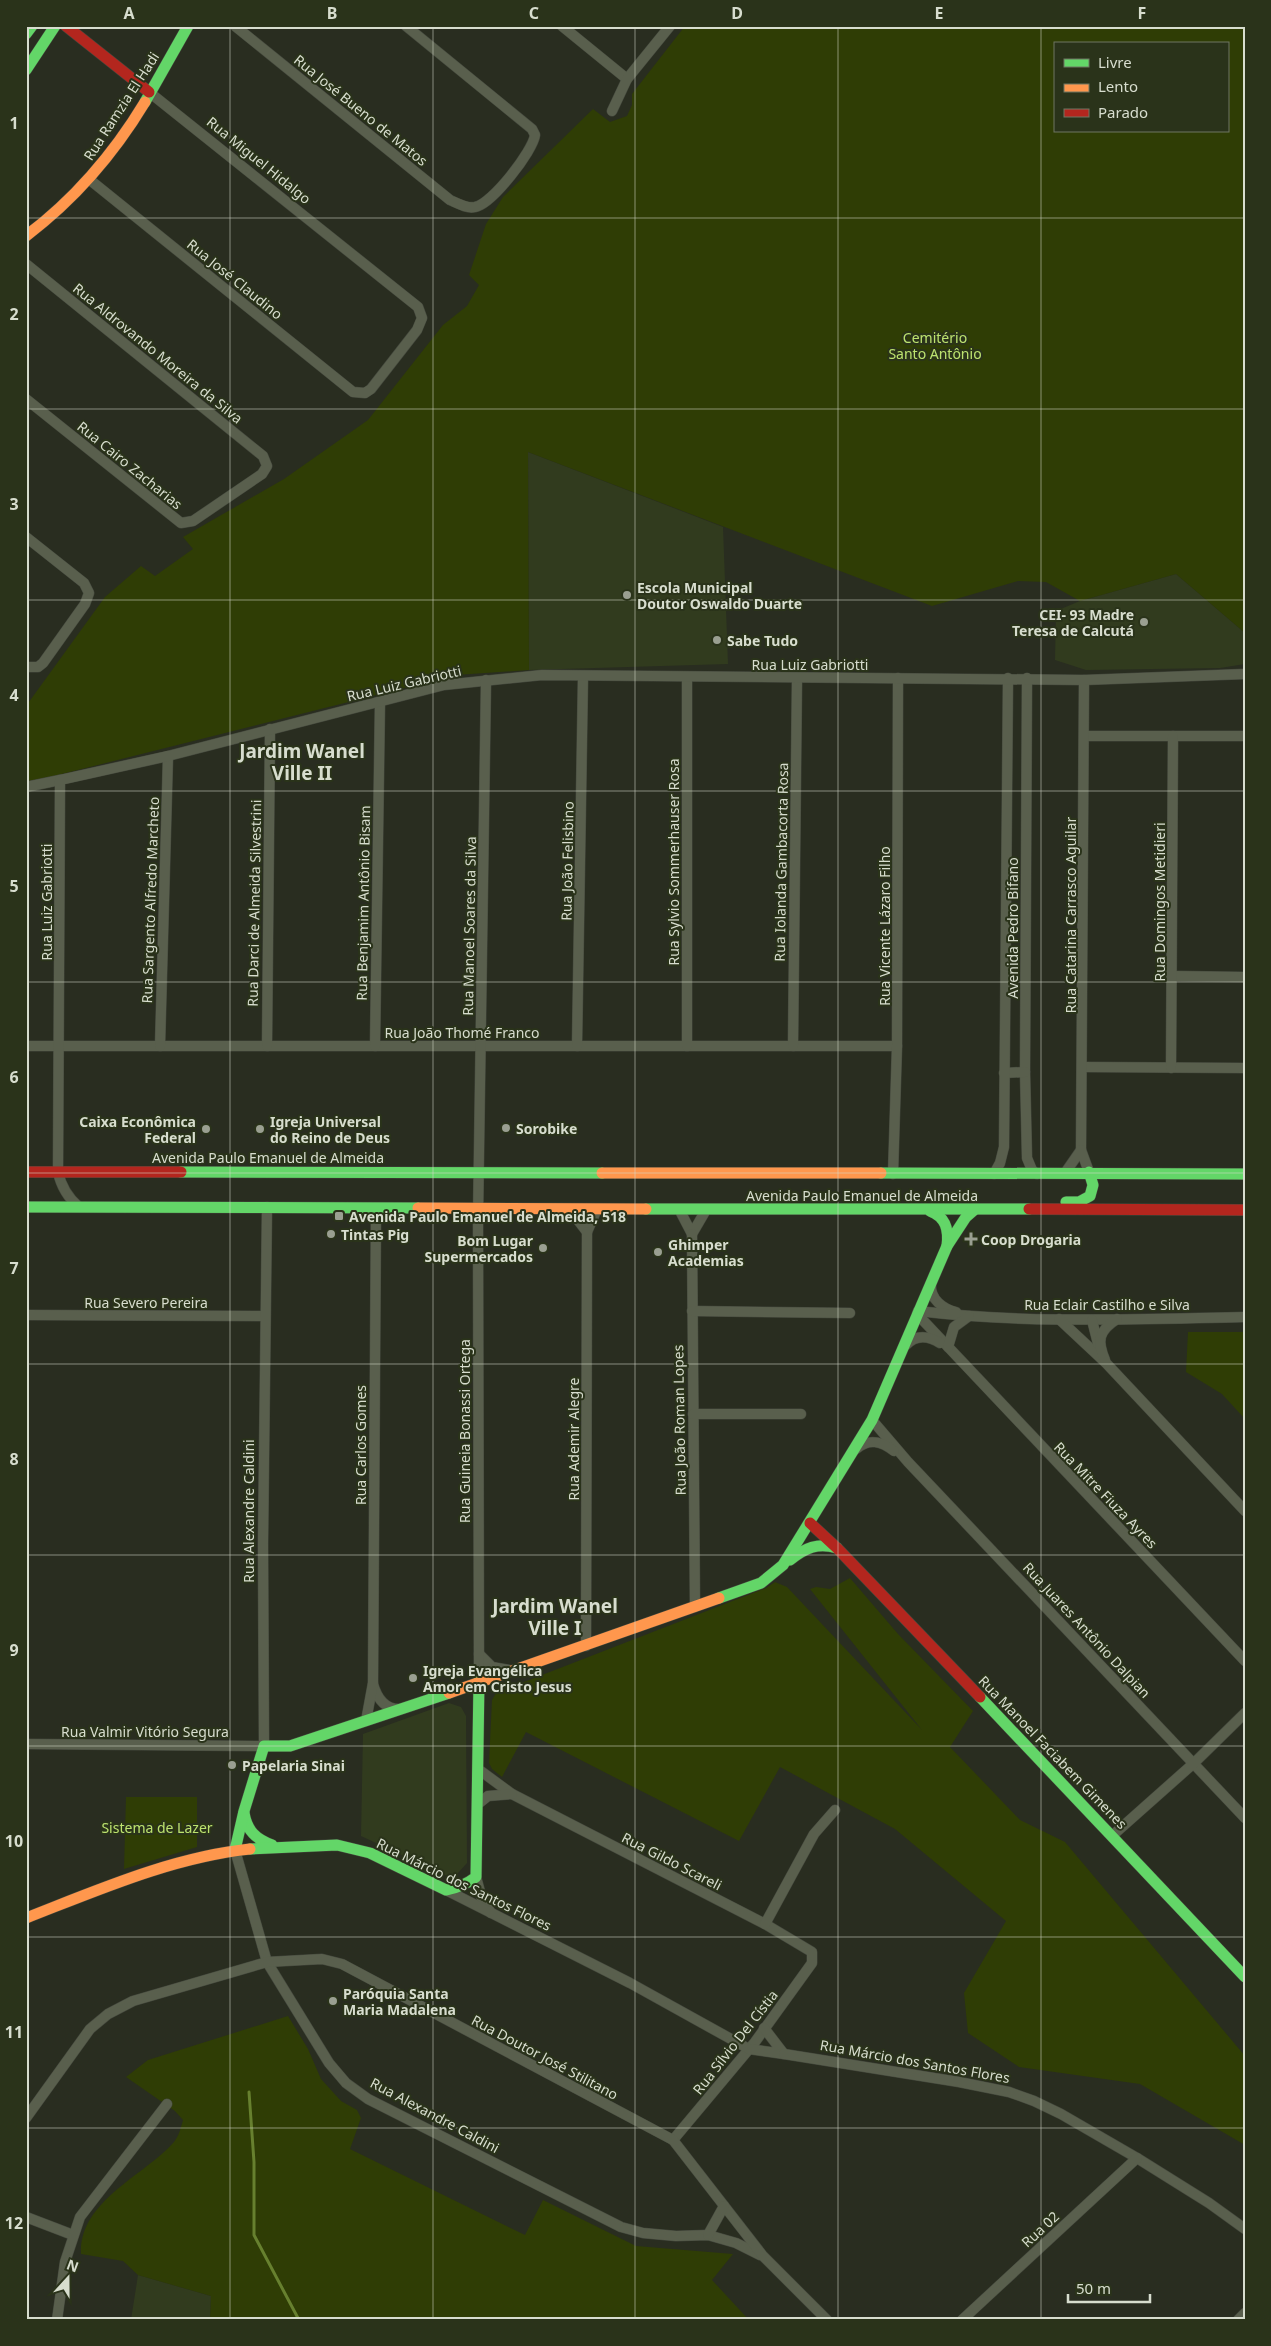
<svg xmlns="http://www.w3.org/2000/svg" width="1271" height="2346" viewBox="0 0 1271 2346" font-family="'Noto Sans',sans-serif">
<rect width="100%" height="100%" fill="#292d20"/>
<g fill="#313b1e">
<path d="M 528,452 L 723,527 L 728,664 L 529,670 Z"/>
<path d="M 1176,574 L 1245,633 L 1245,664 L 1220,668 L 1086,670 L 1055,660 L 1056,611 L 1080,601 Z"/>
<path d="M 449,1703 L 461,1707 L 466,1716 L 467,1863 L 457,1874 L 447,1876 L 361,1836 L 363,1734 Z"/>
<path d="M 138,2275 L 211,2296 L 210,2320 L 131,2320 Z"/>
</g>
<g fill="#2f3d05" fill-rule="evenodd">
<path d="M 685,26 L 1245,26 L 1245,633 L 1176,574 L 1080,601 L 1046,582 L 1018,581 L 932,606 L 528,452 L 529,670 L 456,675 L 26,783 L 26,706 L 105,597 L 141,566 L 155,576 L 193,549 L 183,537 L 284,479 L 368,420 L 443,325 L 467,306 L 479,285 L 469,275 L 486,224 L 503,197 L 593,109 L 610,122 L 627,116 L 632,105 L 632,94 ZM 1055,44 L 1227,44 L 1227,131 L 1055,131 Z"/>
<path d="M 1188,1332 L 1245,1332 L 1245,1419 L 1222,1394 L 1186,1372 Z"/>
<path d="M 850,1578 L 898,1634 L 973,1711 L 950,1747 L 1020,1820 L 1065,1842 L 1245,2056 L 1245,2145 L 1140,2084 L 1019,2067 L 968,2033 L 964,1993 L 1006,1921 L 895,1829 L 780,1767 L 739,1841 L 526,1732 L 502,1777 L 492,1769 L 489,1763 L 492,1700 L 496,1693 L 766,1588 L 775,1582 L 787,1587 L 922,1730 L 810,1589 L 816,1587 L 830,1589 Z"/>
<path d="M 126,1797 L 197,1797 L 197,1847 L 124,1869 Z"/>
<path d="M 288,2016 L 308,2049 L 321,2079 L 341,2101 L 357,2110 L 361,2118 L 350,2149 L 525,2235 L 543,2200 L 636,2246 L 733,2254 L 712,2280 L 749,2320 L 210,2320 L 211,2296 L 138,2275 L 123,2261 L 81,2254 C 79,2201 144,2176 174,2142 C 179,2136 181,2127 183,2120 L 175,2111 L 126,2077 L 148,2060 Z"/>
</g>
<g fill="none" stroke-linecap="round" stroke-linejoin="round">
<path stroke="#67802f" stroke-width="3" d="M 249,2092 L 254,2162 L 254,2235 L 299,2320"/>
<defs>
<g id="street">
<path d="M 235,26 L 450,200 C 457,203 467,209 475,207 C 492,204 533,151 535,135 L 532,129 L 406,26"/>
<path d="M 562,26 L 627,79"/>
<path d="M 612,111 L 627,79 L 670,26"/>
<path d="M 90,180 L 353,392 L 365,393 L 371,389 L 417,330 L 422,318 L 418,307 L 149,92"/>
<path d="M 26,264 L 263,456 L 267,466 L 262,474 L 193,521 L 181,523 L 26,399"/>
<path d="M 26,537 L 84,583 L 89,593 L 85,604 L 43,663 L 38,667 L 26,667"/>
<path d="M 1027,678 L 1025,1072 L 1027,1158 L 1032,1170 L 1037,1174"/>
<path d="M 1085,736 L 1245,736"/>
<path d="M 26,787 L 60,780"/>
<path d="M 1173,976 L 1245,977"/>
<path d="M 26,1046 L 897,1046"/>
<path d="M 160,1046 L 168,756"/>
<path d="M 267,1046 L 270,729"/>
<path d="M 375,1046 L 380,701"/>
<path d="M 577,1046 L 583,676"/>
<path d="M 687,1046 L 687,677"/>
<path d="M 793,1046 L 797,678"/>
<path d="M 1083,1067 L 1245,1068"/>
<path d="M 1171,1068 L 1173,736"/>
<path d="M 1004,1073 L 1025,1072"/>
<path d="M 1081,1150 L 1084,680"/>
<path d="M 1065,1173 L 1081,1150 L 1089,1172"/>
<path d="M 893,1174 L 897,1046 L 898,678"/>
<path d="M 994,1174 L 1000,1163 L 1004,1147 L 1008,678"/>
<path d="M 79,1207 C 67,1197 61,1186 58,1172 L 60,780 L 168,756 L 444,685 L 542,675 L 1084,680 L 1245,674"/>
<path d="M 679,1209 L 692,1234 L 706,1210"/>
<path d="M 570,1210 L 587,1232 L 597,1209"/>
<path d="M 692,1234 L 695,1607"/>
<path d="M 931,1285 C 930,1299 943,1309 956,1312"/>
<path d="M 692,1311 L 850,1313"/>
<path d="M 918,1311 C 1026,1324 1136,1319 1245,1317"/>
<path d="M 917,1314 L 1245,1661"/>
<path d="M 26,1315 L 265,1316"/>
<path d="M 1059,1319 L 1106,1363 L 1245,1511"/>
<path d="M 1092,1320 L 1098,1344"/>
<path d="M 906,1345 C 916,1334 929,1336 940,1343"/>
<path d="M 948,1347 L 954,1327 L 969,1316"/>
<path d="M 1105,1360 C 1097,1341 1098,1331 1117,1319"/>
<path d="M 693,1414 L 801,1414"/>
<path d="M 872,1420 L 908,1462 L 1245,1818"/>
<path d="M 856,1449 C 869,1438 881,1441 894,1451"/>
<path d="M 586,1646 L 587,1232"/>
<path d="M 479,1654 L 492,1667 L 509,1670"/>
<path d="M 479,1681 L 478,1219 L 486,680"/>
<path d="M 373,1684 C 377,1698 384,1709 399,1709"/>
<path d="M 366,1721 L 373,1683 L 376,1208"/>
<path d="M 26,1744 L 264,1746 L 263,1544 L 267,1207"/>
<path d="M 478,1769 L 512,1794 L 765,1924 L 812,1952 L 812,1963 L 755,2042 L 673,2140"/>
<path d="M 478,1804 L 488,1796 L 512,1794"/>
<path d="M 1113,1835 L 1194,1763 L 1245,1713"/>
<path d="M 235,1850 L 267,1962 L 329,2063 L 346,2083 L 368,2099 L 621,2227 L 643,2233 L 676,2236 L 708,2235 L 736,2243 L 760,2255"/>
<path d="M 476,1877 L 482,1899 L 491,1913"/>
<path d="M 446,1890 L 630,1983 L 749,2049 L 784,2054 L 764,2028"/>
<path d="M 765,1924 L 814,1834 L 835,1810"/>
<path d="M 784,2054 L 959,2082 L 1009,2092 L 1034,2101 L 1061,2114 L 1137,2158 L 1209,2203 L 1245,2229"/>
<path d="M 26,2118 L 90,2029 L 108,2014 L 133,2001 L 267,1962 L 322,1959 L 342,1964 L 673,2140 L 763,2256 L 827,2320"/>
<path d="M 26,2217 L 73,2235"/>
<path d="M 708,2235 L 724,2206"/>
<path d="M 57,2320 L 65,2262 L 80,2217 L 167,2104"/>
<path d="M 962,2320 L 1137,2158"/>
<path d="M 1238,2320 L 1245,2313"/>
</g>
<g id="fast">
<path d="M 26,34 L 32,26"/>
<path d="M 26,70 L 55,26"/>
<path d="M 145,102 L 188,26"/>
<path d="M 181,1172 L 602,1173"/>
<path d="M 881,1173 L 1245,1174"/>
<path d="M 1066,1202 L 1079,1202 L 1090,1196 L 1093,1185 L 1089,1172"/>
<path d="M 26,1207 L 418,1208"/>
<path d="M 646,1209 L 1029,1209"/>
<path d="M 930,1211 C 946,1217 949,1230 947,1246"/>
<path d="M 790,1560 C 805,1548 818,1542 837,1548"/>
<path d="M 719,1598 L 761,1583 L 783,1565 L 872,1420 L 947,1246 L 966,1217 L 974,1210"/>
<path d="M 980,1697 L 1245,1977"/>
<path d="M 244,1813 C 247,1831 256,1839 272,1845"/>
<path d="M 250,1849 L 337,1845 L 370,1853 L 446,1890 C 458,1888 467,1884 476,1877 L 479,1681"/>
<path d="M 235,1850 L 244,1811 L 264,1746 L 290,1746 L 449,1693"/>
</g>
<g id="slow">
<path d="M 26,236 C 75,199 113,155 145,102"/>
<path d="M 602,1173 L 881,1173"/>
<path d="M 418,1208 L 646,1209"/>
<path d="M 449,1693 L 719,1598"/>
<path d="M 26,1918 C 98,1890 173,1857 250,1849"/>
</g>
<g id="jam">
<path d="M 66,26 L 149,92"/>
<path d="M 26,1172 L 181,1172"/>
<path d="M 1029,1209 L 1245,1210"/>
<path d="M 810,1523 L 838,1549 L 980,1697"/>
</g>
</defs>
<use href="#street" stroke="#44483d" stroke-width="11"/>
<use href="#fast" stroke="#44483d" stroke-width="12"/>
<use href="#slow" stroke="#44483d" stroke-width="12"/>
<use href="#jam" stroke="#44483d" stroke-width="12"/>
<use href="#street" stroke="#595f4d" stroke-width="10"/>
<use href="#fast" stroke="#63d668" stroke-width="11"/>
<use href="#slow" stroke="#ff974d" stroke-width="11"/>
<use href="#jam" stroke="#b3261e" stroke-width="11"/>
</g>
<path fill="none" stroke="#d7ddce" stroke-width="1" stroke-opacity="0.55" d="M 230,26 L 230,2320M 433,26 L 433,2320M 635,26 L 635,2320M 838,26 L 838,2320M 1041,26 L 1041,2320M 26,218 L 1245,218M 26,409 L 1245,409M 26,600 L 1245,600M 26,791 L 1245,791M 26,982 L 1245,982M 26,1173 L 1245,1173M 26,1364 L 1245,1364M 26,1555 L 1245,1555M 26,1746 L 1245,1746M 26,1937 L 1245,1937M 26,2128 L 1245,2128"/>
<g fill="#9a9f91" stroke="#2a331a" stroke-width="2">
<circle cx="627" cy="595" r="5"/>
<circle cx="1144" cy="622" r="5"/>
<circle cx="717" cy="640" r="5"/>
<circle cx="506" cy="1128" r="5"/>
<circle cx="206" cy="1129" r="5"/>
<circle cx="260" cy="1129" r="5"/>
<rect x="334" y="1211" width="10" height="10" rx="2.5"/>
<circle cx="331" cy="1234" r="5"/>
<path d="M968.5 1231.5h5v5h5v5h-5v5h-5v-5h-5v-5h5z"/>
<circle cx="543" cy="1248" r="5"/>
<circle cx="658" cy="1252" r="5"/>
<circle cx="413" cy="1678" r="5"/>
<circle cx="232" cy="1765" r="5"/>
<circle cx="333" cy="2001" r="5"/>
</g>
<g text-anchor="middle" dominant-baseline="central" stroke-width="4" stroke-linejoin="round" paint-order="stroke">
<g font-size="14" fill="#d7ddce" stroke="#2a331a">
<text transform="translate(121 106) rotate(-57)">Rua Ramzia El Hadi</text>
<text transform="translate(361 110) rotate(39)">Rua José Bueno de Matos</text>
<text transform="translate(259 160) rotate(39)">Rua Miguel Hidalgo</text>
<text transform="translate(235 279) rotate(39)">Rua José Claudino</text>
<text transform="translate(158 353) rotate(39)">Rua Aldrovando Moreira da Silva</text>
<text transform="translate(130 465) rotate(39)">Rua Cairo Zacharias</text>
<text x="810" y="664">Rua Luiz Gabriotti</text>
<text transform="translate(404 683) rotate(-13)">Rua Luiz Gabriotti</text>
<text transform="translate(567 861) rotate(-89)">Rua João Felisbino</text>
<text transform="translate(673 862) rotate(-90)">Rua Sylvio Sommerhauser Rosa</text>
<text transform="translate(781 862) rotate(-89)">Rua Iolanda Gambacorta Rosa</text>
<text transform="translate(150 900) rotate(-88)">Rua Sargento Alfredo Marcheto</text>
<text transform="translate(46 902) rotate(-90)">Rua Luiz Gabriotti</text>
<text transform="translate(1159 902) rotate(-90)">Rua Domingos Metidieri</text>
<text transform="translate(254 903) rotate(-89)">Rua Darci de Almeida Silvestrini</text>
<text transform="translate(363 903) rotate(-89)">Rua Benjamim Antônio Bisam</text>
<text transform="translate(1070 915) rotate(-90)">Rua Catarina Carrasco Aguilar</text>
<text transform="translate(469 926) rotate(-89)">Rua Manoel Soares da Silva</text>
<text transform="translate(884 926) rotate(-90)">Rua Vicente Lázaro Filho</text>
<text transform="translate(1012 928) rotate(-90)">Avenida Pedro Bifano</text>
<text x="462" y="1032">Rua João Thomé Franco</text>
<text x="268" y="1157">Avenida Paulo Emanuel de Almeida</text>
<text x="862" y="1195">Avenida Paulo Emanuel de Almeida</text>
<text x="146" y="1302">Rua Severo Pereira</text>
<text x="1107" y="1304">Rua Eclair Castilho e Silva</text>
<text transform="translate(679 1420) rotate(-91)">Rua João Roman Lopes</text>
<text transform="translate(464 1431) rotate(-90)">Rua Guineia Bonassi Ortega</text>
<text transform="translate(573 1439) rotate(-90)">Rua Ademir Alegre</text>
<text transform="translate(360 1445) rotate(-90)">Rua Carlos Gomes</text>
<text transform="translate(1106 1495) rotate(46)">Rua Mitre Fiuza Ayres</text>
<text transform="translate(248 1511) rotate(-90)">Rua Alexandre Caldini</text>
<text transform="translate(1087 1630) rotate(47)">Rua Juares Antônio Dalpian</text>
<text x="145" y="1731">Rua Valmir Vitório Segura</text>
<text transform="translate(1053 1752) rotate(46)">Rua Manoel Faciabem Gimenes</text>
<text transform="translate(672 1861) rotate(27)">Rua Gildo Scareli</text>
<text transform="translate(464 1884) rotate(26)">Rua Márcio dos Santos Flores</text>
<text transform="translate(735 2042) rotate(-52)">Rua Sílvio Del Cístia</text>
<text transform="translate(545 2057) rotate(28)">Rua Doutor José Stilitano</text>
<text transform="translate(915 2061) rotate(10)">Rua Márcio dos Santos Flores</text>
<text transform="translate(435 2115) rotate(28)">Rua Alexandre Caldini</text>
<text transform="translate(1040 2229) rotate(-43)">Rua 02</text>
</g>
<g font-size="14" fill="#bce26f" stroke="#2a331a">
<text x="935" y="337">Cemitério<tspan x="935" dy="16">Santo Antônio</tspan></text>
<text x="157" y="1827">Sistema de Lazer</text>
</g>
<g font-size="14" font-weight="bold" fill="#d7ddce" stroke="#2a331a" text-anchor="start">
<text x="637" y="587">Escola Municipal<tspan x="637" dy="16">Doutor Oswaldo Duarte</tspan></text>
<text x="1134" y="614" text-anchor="end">CEI- 93 Madre<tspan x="1134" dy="16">Teresa de Calcutá</tspan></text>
<text x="727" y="640">Sabe Tudo</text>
<text x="196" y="1121" text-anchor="end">Caixa Econômica<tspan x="196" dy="16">Federal</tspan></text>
<text x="270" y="1121">Igreja Universal<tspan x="270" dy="16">do Reino de Deus</tspan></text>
<text x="516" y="1128">Sorobike</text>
<text x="349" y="1216">Avenida Paulo Emanuel de Almeida, 518</text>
<text x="341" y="1234">Tintas Pig</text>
<text x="981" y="1239">Coop Drogaria</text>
<text x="533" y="1240" text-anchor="end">Bom Lugar<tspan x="533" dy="16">Supermercados</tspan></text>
<text x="668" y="1244">Ghimper<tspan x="668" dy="16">Academias</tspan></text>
<text x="423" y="1670">Igreja Evangélica<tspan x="423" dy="16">Amor em Cristo Jesus</tspan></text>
<text x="242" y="1765">Papelaria Sinai</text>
<text x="343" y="1993">Paróquia Santa<tspan x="343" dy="16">Maria Madalena</tspan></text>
</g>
<g font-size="19" font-weight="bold" fill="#d7ddce" stroke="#2a331a">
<text x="302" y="751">Jardim Wanel<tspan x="302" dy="22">Ville II</tspan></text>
<text x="555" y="1606">Jardim Wanel<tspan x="555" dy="22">Ville I</tspan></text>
</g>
</g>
<rect width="1271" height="2346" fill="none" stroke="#2a331a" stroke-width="55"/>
<rect x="1054" y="42" width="175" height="90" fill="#2a331a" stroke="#6f7762"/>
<rect x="1064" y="59" width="25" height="8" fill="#63d668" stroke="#6f7762"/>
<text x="1098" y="68" font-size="15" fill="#d7ddce">Livre</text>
<rect x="1064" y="84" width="25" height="8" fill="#ff974d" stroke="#6f7762"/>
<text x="1098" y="92" font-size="15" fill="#d7ddce">Lento</text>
<rect x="1064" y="109" width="25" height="8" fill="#b3261e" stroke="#6f7762"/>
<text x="1098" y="118" font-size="15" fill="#d7ddce">Parado</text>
<g transform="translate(68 2278) rotate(21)" stroke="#2a331a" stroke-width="4" paint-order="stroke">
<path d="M0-4L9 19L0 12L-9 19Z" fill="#d7ddce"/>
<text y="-8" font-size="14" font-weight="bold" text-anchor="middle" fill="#d7ddce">N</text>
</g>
<path d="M1068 2294v8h82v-8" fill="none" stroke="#d7ddce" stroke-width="2.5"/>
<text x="1076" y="2294" font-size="15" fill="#d7ddce" stroke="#2a331a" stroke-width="4" paint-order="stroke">50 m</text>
<rect x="28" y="28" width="1216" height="2290" fill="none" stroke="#d7ddce" stroke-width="2"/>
<g font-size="16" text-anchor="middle" font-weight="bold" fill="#d7ddce">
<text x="129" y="19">A</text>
<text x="332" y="19">B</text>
<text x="534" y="19">C</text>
<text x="737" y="19">D</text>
<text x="939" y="19">E</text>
<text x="1142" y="19">F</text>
<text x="14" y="129">1</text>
<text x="14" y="320">2</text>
<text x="14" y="510">3</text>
<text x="14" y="701">4</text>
<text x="14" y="892">5</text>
<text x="14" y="1083">6</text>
<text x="14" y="1274">7</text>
<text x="14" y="1465">8</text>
<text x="14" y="1656">9</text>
<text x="14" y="1847">10</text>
<text x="14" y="2038">11</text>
<text x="14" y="2229">12</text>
</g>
</svg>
